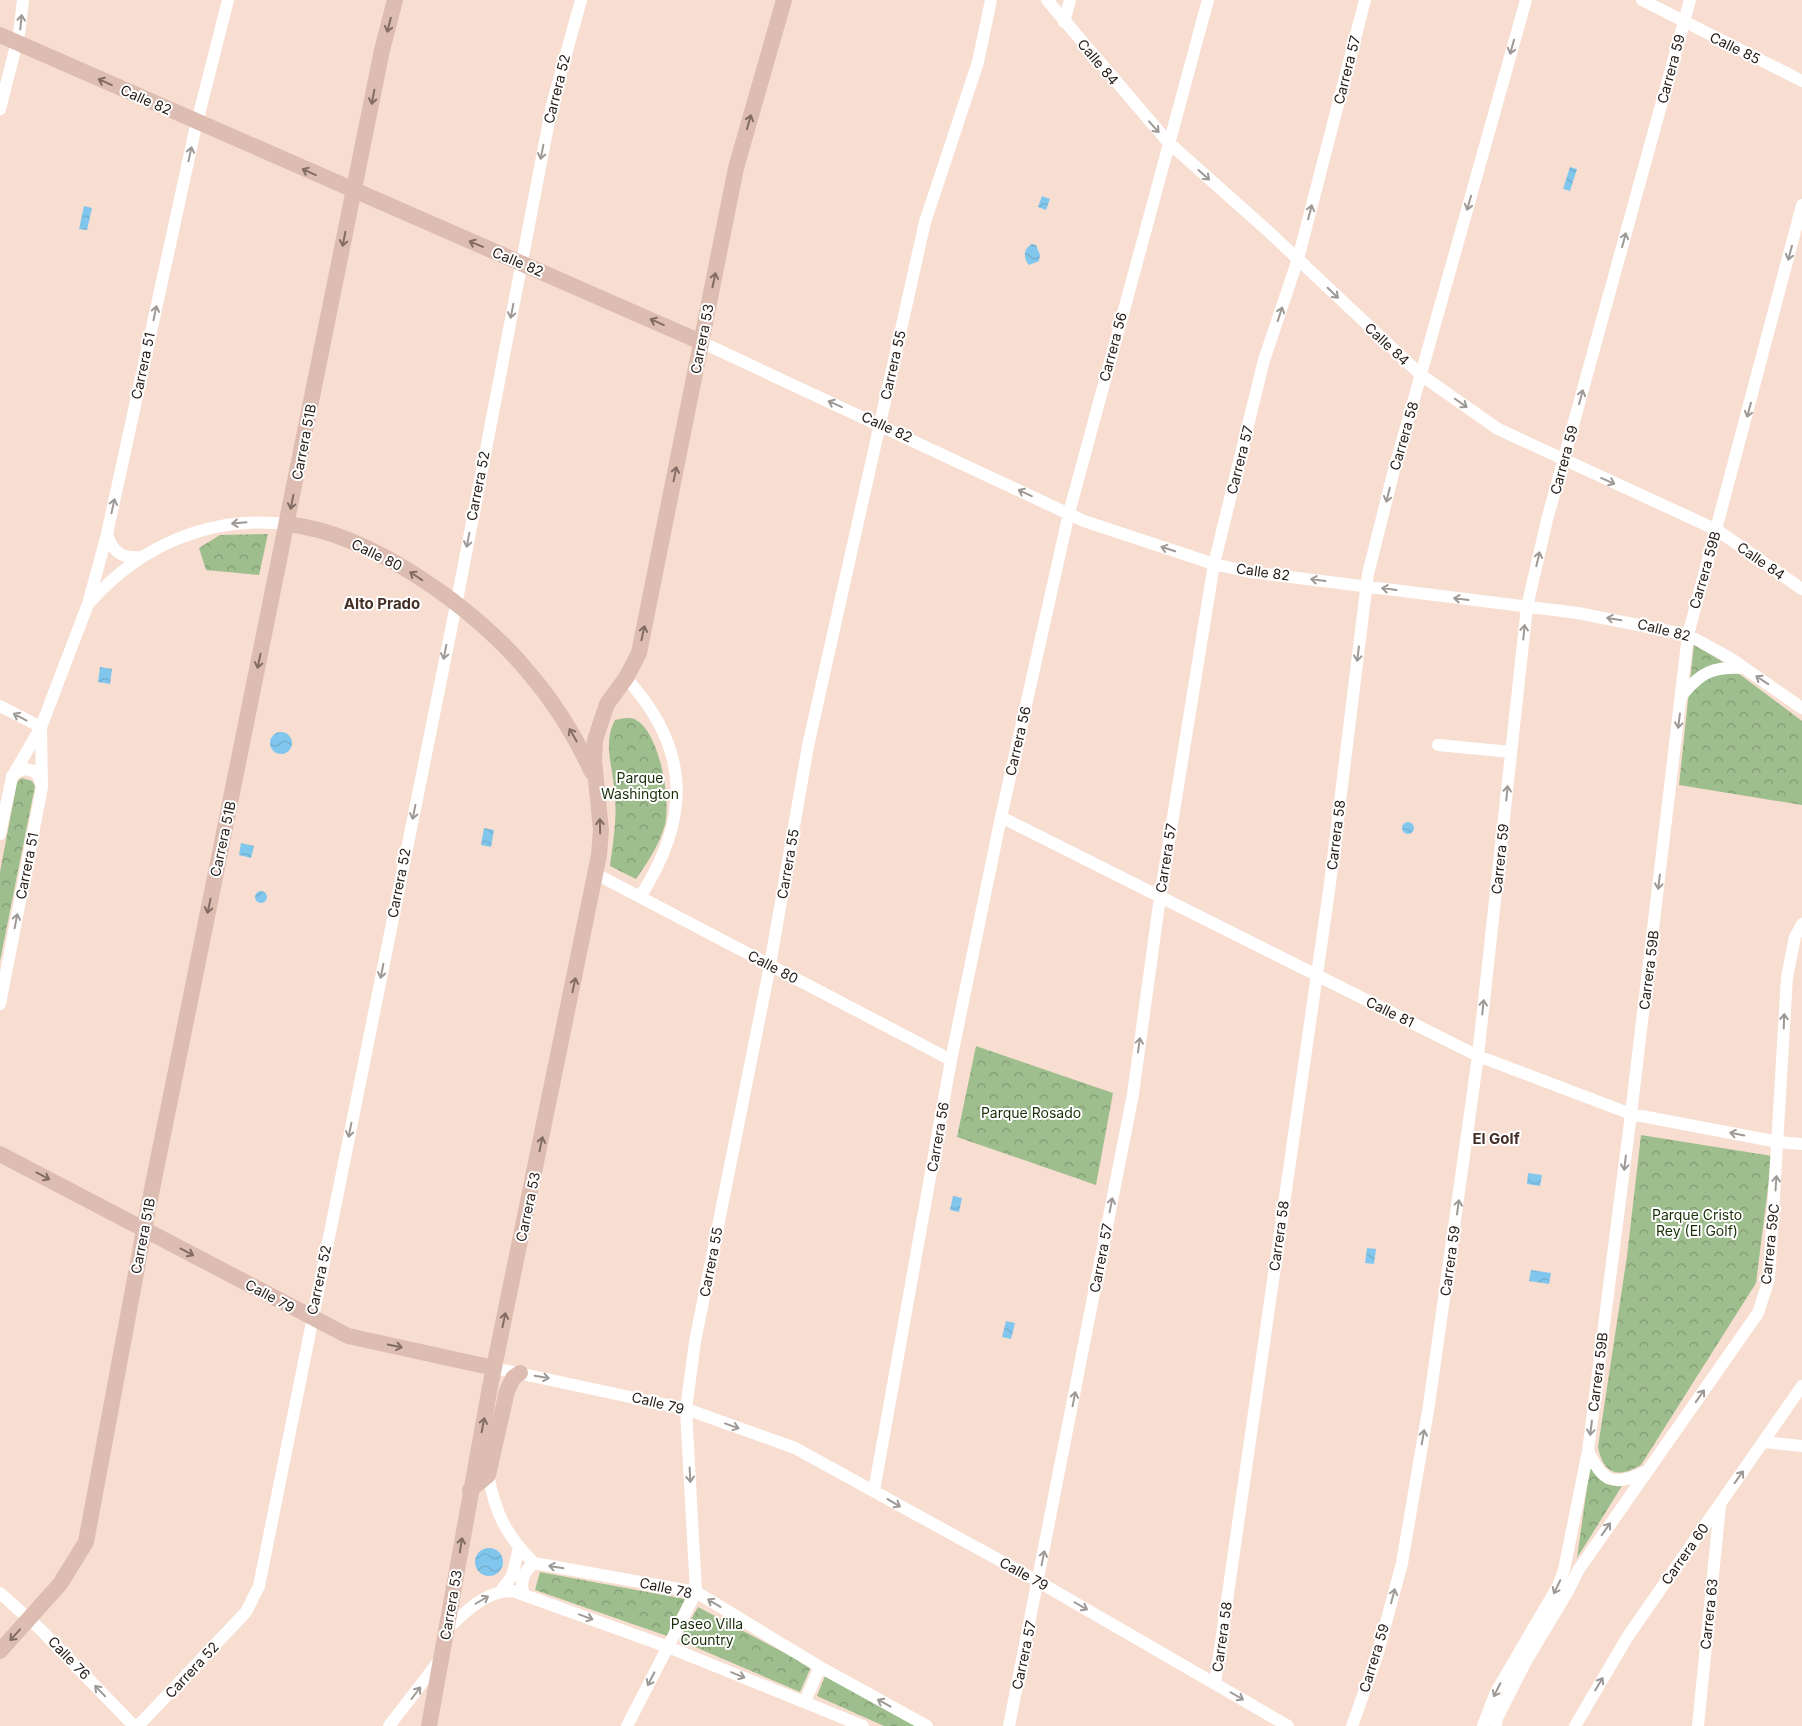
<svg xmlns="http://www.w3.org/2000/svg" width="1802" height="1726" viewBox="0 0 1802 1726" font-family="Inter,sans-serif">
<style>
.park{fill:url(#park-crowns)}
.water{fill:url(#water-waves)}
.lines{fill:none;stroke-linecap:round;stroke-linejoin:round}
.minor{stroke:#fff;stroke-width:12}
.major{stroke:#ddbcb1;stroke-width:16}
.oneway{stroke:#9d9997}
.oneway2{stroke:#826c64}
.labels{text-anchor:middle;stroke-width:4;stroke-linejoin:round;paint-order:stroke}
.street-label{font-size:14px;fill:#261c18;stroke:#fff}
.park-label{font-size:14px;fill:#193007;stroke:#fff}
.neighbourhood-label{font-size:15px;font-weight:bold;fill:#432f25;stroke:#fff}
</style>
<defs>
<pattern id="park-crowns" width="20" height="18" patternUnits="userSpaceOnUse" patternTransform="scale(1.25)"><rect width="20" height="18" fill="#9fbe8e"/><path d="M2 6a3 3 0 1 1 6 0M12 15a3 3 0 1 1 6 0" fill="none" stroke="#819a73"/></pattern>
<pattern id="water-waves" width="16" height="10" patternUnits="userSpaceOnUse" patternTransform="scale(1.25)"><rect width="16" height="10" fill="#81c7ed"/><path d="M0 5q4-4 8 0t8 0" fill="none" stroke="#6faaca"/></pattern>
</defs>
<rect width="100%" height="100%" fill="#f8ded1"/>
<path class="park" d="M268,534l-9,41 -53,-5 -7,-22 21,-13z
M1694,644l32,20 76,57v84l-123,-20z
M625,718c3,0 9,0 11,2 24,13 35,80 29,105 -6,20 -17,37 -29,54l-26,-13c3,-23 7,-46 5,-70 -1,-25 -13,-52 0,-76z
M22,778l10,3 3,5 -35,175v-89l17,-90z
M976,1046l137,47 -17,92 -139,-48z
M1641,1135l131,21 -16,127 -115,182c-23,14 -38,9 -43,-18l29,-191z
M1590,1466l15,17 17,3 -45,72z
M540,1572l145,27 -18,37 -132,-46z
M698,1607l113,60 -11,25 -121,-52z
M825,1676l94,50h-35l-67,-30z"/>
<path class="water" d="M1570,167l7,2 -7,22 -7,-2z
M1042,196l8,3 -4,11 -8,-3z
M84,206l8,2 -5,22 -8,-1z
M1032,244l4,1 4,10 -1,6 -10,4c-6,-7 -6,-16 3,-21z
M100,667l12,2 -2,15 -12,-2z
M270 743a11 11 0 1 1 22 0a11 11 0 1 1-22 0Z
M1402 828a6 6 0 1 1 12 0a6 6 0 1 1-12 0Z
M484,828l10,2 -3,17 -10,-2z
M241,843l13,3 -3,12 -12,-3z
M255 897a6 6 0 1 1 12 0a6 6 0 1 1-12 0Z
M1528,1173l14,2 -2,11 -13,-2z
M953,1196l9,2 -3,14 -9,-2z
M1367,1248l9,1 -2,15 -9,-1z
M1531,1270l20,3 -2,11 -20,-3z
M1006,1321l9,2 -4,16 -9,-2z
M475 1562a14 14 0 1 1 28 0a14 14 0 1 1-28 0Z"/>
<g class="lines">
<path class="minor" d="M1047,0l121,142 100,89 153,144 77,54 219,101 85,59
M1642,0l160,81
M1064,22l6,-22
M0,109l19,-75 4,-34
M701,342l383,179 130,43 36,8 328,41 110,22 42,23 72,50
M107,534c5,18 15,25 33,23
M90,602c51,-57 120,-87 197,-78
M626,678c65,71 65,140 14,219
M1682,695c19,-23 32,-29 62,-27
M0,706l41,21
M1438,745l73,7
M12,776c11,-11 27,-8 29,8
M1001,817l477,239 153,58 147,28 24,2
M0,834l12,-57 29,-50 47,-123 19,-70 88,-404 33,-130
M596,874l355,186
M0,1004l42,-217 -1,-60
M494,1368l192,41 109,39 244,134 249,144
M1764,1442l38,4
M1588,1451c15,31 25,36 57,21
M488,1475c8,39 17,59 46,88l162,29 124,75 107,59
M874,1491l77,-431 50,-243 68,-304 139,-513
M500,1592l12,-16 7,-28
M0,1593l40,36 94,97
M524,1594c-5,-13 0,-23 10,-31
M448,1628c20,-18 37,-37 65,-37l155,56 195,79
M1215,1684l114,-793 39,-317 26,-104 132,-470
M805,1701l15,-34
M138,1726l108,-114 13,-26 200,-996 93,-485 29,-105
M389,1726l50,-65
M627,1726l69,-134 -10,-183 9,-67 75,-377 38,-219 117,-524 53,-160 13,-62
M1009,1726l124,-632 27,-197 54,-333 50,-204 34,-101 67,-259
M1352,1726l25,-70 25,-93 27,-158 49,-349 49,-449 20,-87 143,-520
M1483,1726l13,-34 62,-106 6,-16 24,-119 43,-337 57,-479 114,-430
M1496,1726l1,-8 28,-55 42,-70 12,-24 179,-256 11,-34 18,-302 8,-40 7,-13
M1575,1726l53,-90 174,-250
M1698,1726l22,-221"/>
<path class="major" d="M0,35l701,307
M287,524c84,9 190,85 242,149 26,30 46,63 63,99
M0,1154l348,182 146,32
M470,1490l18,-15 19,-84 6,-13 7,-5
M0,1651l60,-67 26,-42 61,-328 235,-1164 13,-50
M429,1726l61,-339 109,-532 2,-25 -7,-70 1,-20 12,-36 19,-26 13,-25 97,-485 48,-168"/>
</g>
<defs><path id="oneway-shaft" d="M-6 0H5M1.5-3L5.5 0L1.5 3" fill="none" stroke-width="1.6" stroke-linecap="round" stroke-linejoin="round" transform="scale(1.25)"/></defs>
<g class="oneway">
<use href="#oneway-shaft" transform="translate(21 22) rotate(-84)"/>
<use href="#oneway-shaft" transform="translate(1512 47) rotate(106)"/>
<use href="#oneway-shaft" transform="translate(1154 127) rotate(48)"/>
<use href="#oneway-shaft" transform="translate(542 152) rotate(101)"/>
<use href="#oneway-shaft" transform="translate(190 154) rotate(-78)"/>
<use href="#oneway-shaft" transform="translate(1204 175) rotate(42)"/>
<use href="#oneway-shaft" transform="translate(1469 203) rotate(106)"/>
<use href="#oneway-shaft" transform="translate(1310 212) rotate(-75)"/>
<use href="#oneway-shaft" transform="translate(1624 240) rotate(-75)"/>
<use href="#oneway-shaft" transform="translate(1790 253) rotate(105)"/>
<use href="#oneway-shaft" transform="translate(1333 293) rotate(44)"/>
<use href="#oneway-shaft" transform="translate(512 311) rotate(101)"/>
<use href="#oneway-shaft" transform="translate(155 313) rotate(-78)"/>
<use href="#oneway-shaft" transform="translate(1280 314) rotate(-72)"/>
<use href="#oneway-shaft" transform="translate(1581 397) rotate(-75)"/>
<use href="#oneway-shaft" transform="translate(1461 403) rotate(35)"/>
<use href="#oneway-shaft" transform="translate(835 404) rotate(-156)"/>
<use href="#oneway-shaft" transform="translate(1749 410) rotate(105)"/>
<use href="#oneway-shaft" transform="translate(1608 481) rotate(24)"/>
<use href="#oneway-shaft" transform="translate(1025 493) rotate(-155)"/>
<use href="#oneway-shaft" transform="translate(1388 495) rotate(104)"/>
<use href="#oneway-shaft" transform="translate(113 506) rotate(-78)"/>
<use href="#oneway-shaft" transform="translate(239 523) rotate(175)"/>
<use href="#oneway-shaft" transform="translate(468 540) rotate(101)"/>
<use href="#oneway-shaft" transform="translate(1168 549) rotate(-162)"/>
<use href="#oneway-shaft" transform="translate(1538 559) rotate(-77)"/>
<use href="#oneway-shaft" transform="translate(1318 580) rotate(-172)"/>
<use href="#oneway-shaft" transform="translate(1389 589) rotate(-172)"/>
<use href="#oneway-shaft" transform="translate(1461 599) rotate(-173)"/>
<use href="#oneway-shaft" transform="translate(1614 619) rotate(-170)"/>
<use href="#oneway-shaft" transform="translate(1524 632) rotate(-84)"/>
<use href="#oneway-shaft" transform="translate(445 652) rotate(101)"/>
<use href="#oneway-shaft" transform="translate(1358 654) rotate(97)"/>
<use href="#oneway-shaft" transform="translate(1762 680) rotate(-146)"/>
<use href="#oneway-shaft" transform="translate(20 717) rotate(-152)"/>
<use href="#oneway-shaft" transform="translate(1679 721) rotate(97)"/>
<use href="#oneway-shaft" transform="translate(1507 793) rotate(-84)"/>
<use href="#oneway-shaft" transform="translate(414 812) rotate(101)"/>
<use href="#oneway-shaft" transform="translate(1659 882) rotate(97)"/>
<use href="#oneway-shaft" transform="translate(16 921) rotate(-79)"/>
<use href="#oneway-shaft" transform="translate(382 971) rotate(101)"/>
<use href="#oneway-shaft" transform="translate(1483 1007) rotate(-84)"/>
<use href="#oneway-shaft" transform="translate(1784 1021) rotate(-88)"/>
<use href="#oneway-shaft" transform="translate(1139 1045) rotate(-82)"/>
<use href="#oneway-shaft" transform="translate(350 1130) rotate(101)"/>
<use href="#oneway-shaft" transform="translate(1737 1134) rotate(-169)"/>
<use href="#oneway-shaft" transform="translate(1625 1163) rotate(97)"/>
<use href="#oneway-shaft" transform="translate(1776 1183) rotate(-86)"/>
<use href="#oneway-shaft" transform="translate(1111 1205) rotate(-79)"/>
<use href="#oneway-shaft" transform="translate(1458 1207) rotate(-82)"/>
<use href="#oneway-shaft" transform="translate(542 1377) rotate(10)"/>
<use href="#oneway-shaft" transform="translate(1700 1396) rotate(-55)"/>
<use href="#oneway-shaft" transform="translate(1074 1399) rotate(-79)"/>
<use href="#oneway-shaft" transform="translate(732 1426) rotate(20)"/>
<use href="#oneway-shaft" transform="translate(1591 1428) rotate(97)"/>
<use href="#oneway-shaft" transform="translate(1423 1437) rotate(-80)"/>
<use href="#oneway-shaft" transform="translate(690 1475) rotate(87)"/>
<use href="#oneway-shaft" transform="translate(1739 1477) rotate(-54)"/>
<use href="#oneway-shaft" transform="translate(894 1503) rotate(31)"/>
<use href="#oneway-shaft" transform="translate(1606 1529) rotate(-55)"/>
<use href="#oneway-shaft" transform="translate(1043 1558) rotate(-79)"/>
<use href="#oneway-shaft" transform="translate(556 1567) rotate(-170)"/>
<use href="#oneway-shaft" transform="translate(1557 1587) rotate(116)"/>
<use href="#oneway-shaft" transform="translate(1393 1596) rotate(-75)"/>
<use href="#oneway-shaft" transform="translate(482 1600) rotate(-30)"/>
<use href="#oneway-shaft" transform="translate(714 1603) rotate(-149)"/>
<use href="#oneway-shaft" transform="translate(1081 1606) rotate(30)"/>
<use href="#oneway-shaft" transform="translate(586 1617) rotate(20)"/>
<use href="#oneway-shaft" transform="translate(738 1675) rotate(22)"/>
<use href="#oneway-shaft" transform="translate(651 1679) rotate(117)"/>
<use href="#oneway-shaft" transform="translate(1599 1684) rotate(-59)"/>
<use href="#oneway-shaft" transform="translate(1497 1690) rotate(117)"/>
<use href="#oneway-shaft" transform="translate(100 1691) rotate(-134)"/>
<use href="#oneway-shaft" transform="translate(416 1693) rotate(-53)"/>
<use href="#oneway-shaft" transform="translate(1237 1696) rotate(30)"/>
<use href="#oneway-shaft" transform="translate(884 1703) rotate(-151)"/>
</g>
<g class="oneway2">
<use href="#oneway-shaft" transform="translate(389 25) rotate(104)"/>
<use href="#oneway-shaft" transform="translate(105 82) rotate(-156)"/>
<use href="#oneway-shaft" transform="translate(373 97) rotate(101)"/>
<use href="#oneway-shaft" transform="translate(749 122) rotate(-74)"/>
<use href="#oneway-shaft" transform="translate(309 172) rotate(-156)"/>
<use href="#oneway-shaft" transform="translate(344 239) rotate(101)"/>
<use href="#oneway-shaft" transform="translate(476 244) rotate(-157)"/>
<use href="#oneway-shaft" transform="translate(714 280) rotate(-78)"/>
<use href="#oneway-shaft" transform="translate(657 322) rotate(-156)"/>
<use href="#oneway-shaft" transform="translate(675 474) rotate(-79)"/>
<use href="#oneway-shaft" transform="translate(292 502) rotate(101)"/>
<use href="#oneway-shaft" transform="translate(416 576) rotate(-146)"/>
<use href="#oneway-shaft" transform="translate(643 633) rotate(-78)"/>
<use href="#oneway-shaft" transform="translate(259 661) rotate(102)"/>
<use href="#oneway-shaft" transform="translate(573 735) rotate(-120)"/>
<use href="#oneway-shaft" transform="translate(600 826) rotate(-91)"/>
<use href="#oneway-shaft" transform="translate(209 906) rotate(102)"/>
<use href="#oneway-shaft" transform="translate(574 985) rotate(-78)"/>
<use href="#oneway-shaft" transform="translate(541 1144) rotate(-78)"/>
<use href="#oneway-shaft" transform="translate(43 1176) rotate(28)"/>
<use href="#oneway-shaft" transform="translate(187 1252) rotate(28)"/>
<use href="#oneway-shaft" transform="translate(504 1320) rotate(-78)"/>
<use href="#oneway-shaft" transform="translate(395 1346) rotate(12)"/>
<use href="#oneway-shaft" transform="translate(483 1425) rotate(-79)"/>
<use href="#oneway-shaft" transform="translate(461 1545) rotate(-81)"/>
<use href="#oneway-shaft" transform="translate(15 1635) rotate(132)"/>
</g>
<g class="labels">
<g class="street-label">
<text transform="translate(1735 48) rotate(26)" y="5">Calle 85</text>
<text transform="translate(1098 62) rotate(50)" y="5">Calle 84</text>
<text transform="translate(1671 69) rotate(-75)" y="5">Carrera 59</text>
<text transform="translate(1347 70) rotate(-76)" y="5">Carrera 57</text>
<text transform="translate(557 89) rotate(-76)" y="5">Carrera 52</text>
<text transform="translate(146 100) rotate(24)" y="5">Calle 82</text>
<text transform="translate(518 262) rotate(23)" y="5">Calle 82</text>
<text transform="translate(702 339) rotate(-79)" y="5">Carrera 53</text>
<text transform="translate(1387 344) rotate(43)" y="5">Calle 84</text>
<text transform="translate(1113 347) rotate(-75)" y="5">Carrera 56</text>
<text transform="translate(893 365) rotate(-77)" y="5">Carrera 55</text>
<text transform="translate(143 366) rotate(-78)" y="5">Carrera 51</text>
<text transform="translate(887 427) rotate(25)" y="5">Calle 82</text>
<text transform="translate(1404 436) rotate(-74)" y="5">Carrera 58</text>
<text transform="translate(304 442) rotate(-79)" y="5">Carrera 51B</text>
<text transform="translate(1240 460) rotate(-76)" y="5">Carrera 57</text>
<text transform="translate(1564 460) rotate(-75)" y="5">Carrera 59</text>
<text transform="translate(478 486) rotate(-79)" y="5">Carrera 52</text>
<text transform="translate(377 555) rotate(26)" y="5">Calle 80</text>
<text transform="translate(1761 561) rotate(35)" y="5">Calle 84</text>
<text transform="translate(1705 570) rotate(-74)" y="5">Carrera 59B</text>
<text transform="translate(1263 572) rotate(8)" y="5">Calle 82</text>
<text transform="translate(1664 630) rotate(14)" y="5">Calle 82</text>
<text transform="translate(1018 741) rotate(-77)" y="5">Carrera 56</text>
<text transform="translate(1336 835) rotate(-83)" y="5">Carrera 58</text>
<text transform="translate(223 839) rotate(-78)" y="5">Carrera 51B</text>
<text transform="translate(1166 858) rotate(-81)" y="5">Carrera 57</text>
<text transform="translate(1500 859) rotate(-84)" y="5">Carrera 59</text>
<text transform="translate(788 864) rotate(-80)" y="5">Carrera 55</text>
<text transform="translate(27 866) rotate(-79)" y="5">Carrera 51</text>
<text transform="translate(399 883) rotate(-79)" y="5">Carrera 52</text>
<text transform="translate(773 967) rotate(28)" y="5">Calle 80</text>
<text transform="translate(1649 970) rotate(-83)" y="5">Carrera 59B</text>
<text transform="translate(1390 1012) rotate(26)" y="5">Calle 81</text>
<text transform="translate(938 1137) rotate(-80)" y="5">Carrera 56</text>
<text transform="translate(528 1207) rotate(-78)" y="5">Carrera 53</text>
<text transform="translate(143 1236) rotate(-79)" y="5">Carrera 51B</text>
<text transform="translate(1279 1236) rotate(-82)" y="5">Carrera 58</text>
<text transform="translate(1770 1244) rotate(-84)" y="5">Carrera 59C</text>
<text transform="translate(1101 1258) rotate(-79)" y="5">Carrera 57</text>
<text transform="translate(1450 1261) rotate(-82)" y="5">Carrera 59</text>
<text transform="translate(711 1262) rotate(-79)" y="5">Carrera 55</text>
<text transform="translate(319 1280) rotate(-78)" y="5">Carrera 52</text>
<text transform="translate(270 1296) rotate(28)" y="5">Calle 79</text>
<text transform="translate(1598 1372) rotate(-83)" y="5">Carrera 59B</text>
<text transform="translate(658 1403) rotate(14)" y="5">Calle 79</text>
<text transform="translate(1685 1554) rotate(-55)" y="5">Carrera 60</text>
<text transform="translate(1024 1574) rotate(29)" y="5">Calle 79</text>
<text transform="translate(666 1588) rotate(12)" y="5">Calle 78</text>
<text transform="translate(451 1605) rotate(-80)" y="5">Carrera 53</text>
<text transform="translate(1709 1614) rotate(-84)" y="5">Carrera 63</text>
<text transform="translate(1222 1637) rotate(-82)" y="5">Carrera 58</text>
<text transform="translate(1024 1655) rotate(-78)" y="5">Carrera 57</text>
<text transform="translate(69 1658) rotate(46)" y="5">Calle 76</text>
<text transform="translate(1374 1658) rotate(-73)" y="5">Carrera 59</text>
<text transform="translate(192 1670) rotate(-47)" y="5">Carrera 52</text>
</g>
<g class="park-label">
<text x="640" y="783">Parque<tspan x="640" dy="16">Washington</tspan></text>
<text x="1031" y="1118">Parque Rosado</text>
<text x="1697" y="1220">Parque Cristo<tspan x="1697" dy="16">Rey (El Golf)</tspan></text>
<text x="707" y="1629">Paseo Villa<tspan x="707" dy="16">Country</tspan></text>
</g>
<g class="neighbourhood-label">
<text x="382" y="609">Alto Prado</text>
<text x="1496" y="1144">El Golf</text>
</g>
</g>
</svg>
